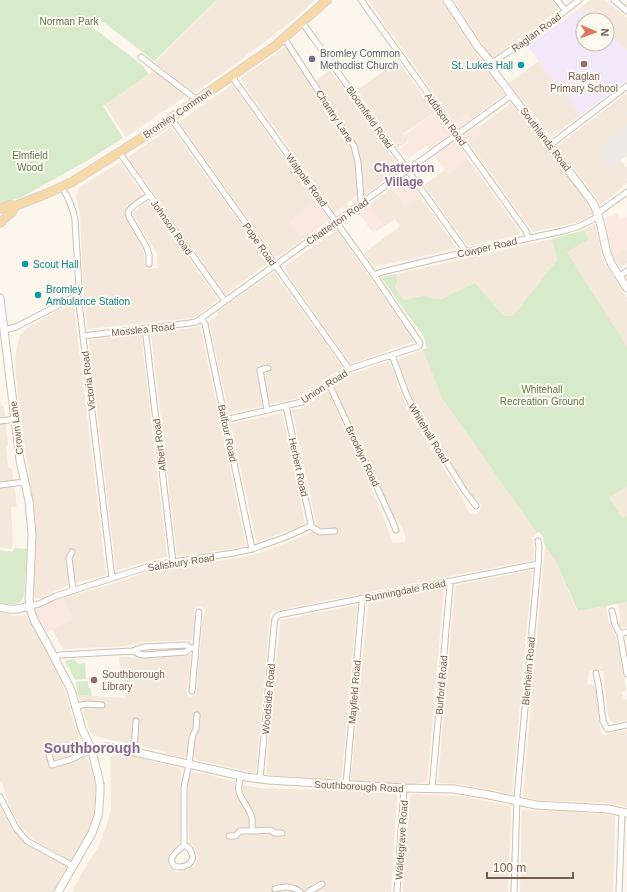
<svg xmlns="http://www.w3.org/2000/svg" width="627" height="892" viewBox="0 0 627 892" font-family="Arial,sans-serif">
<style>
.residential{fill:#f3e8da}
.commercial{fill:#fbe8e0}
.industrial{fill:#eee9e4}
.education{fill:#f3e8f9}
.green{fill:#d7eaca}
.lines{fill:none;stroke-linecap:round;stroke-linejoin:round}
.street-casing{stroke:#cebeb1;stroke-width:7}
.secondary-casing{stroke:#d4c0b1;stroke-width:9}
.primary-casing{stroke:#d9d2ce;stroke-width:10}
.street{stroke:#fff;stroke-width:5}
.secondary{stroke:#fff;stroke-width:7}
.primary{stroke:#f7d9a8;stroke-width:8}
.worship-dot{fill:#6b7280;stroke:#fefaf2;stroke-width:1.5}
.education-dot{fill:#8d6e63;stroke:#fefaf2;stroke-width:1.5}
.culture-dot{fill:#0f9aa8;stroke:#fefaf2;stroke-width:1.5}
.labels{text-anchor:middle;stroke-width:4;stroke-linejoin:round;paint-order:stroke}
.park-label{font-size:10px;fill:#577c47;stroke:#fefaf2}
.street-label{font-size:10px;fill:#775d4f;stroke:#fefaf2}
.worship-label{font-size:10px;fill:#5b616d;stroke:#fefaf2;text-anchor:start}
.culture-label{font-size:10px;fill:#0d838f;stroke:#fefaf2;text-anchor:start}
.education-label{font-size:10px;fill:#785e54;stroke:#fefaf2}
.quarter-label{font-size:12px;font-weight:bold;fill:#836792;stroke:#fefaf2}
.district-label{font-size:14px;font-weight:bold;fill:#836792;stroke:#fefaf2}
</style>
<rect width="100%" height="100%" fill="#fcf6ec"/>
<path class="residential" d="M218,0h96l-12,12 -27,22 -48,36 -33,23 -39,-31z
M368,0h74l40,62 23,33 -34,24 -4,-6 -13,9z
M454,0h98l6,8v2l-22,17 -45,31z
M590,0h14l23,18v32l-20,-16v-14h-20l-8,-11z
M285,47l2,1 19,30 14,24 2,2h3l27,44 4,12 2,34 -11,9 1,3 -3,3 -2,-2 -8,5 -94,-132v-2z
M398,61l37,51 -32,22 4,5v3l-9,6 -41,-58z
M539,61l42,54 -30,22 -42,-54z
M330,70l70,98 -1,2 -37,27 -4,-43 -42,-74z
M154,71l32,25 -60,41 -22,-33z
M232,85l1,1 96,134 -1,1 -49,35h-5l-95,-134z
M627,93v32l-24,19 2,3 4,21 11,-7 2,1 5,6v15l-26,22 -11,-16 -33,-43z
M511,103l73,95 9,15 -14,9 -46,10 -64,-89 12,-9 -3,-6z
M171,127l97,136 -43,31 -97,-137z
M468,159l52,73v2l-1,1 -50,11 -2,-1 -43,-60 21,-15 3,4z
M120,162l23,33 -16,11 -3,7 1,4 17,30 2,8 1,14 13,-1 -1,-15 -23,-36 -1,-3 1,-3 14,-10 70,99 -25,18 -105,11 -4,-27 -4,-88 -4,-17 1,-4 3,-6z
M392,188l13,17 14,-10 37,52v1l-1,1 -81,18 -10,-14 36,-27 -5,-7 -11,7 -15,-22z
M593,224l3,1 3,17 3,16 25,40v50l-60,-96 21,-13 -4,-9z
M337,230l34,49 44,62 -64,23 -63,-89 1,-1 -3,-5v-4z
M552,239l5,21 -44,56h-9l-29,-33 -26,13 -12,4 -7,-1 -5,-4 -21,5 -9,-13 2,-6 -1,-7z
M625,249l1,1 1,-1v14l-6,5 -8,-12 9,-6z
M274,272l69,96 -13,8 -30,22 -31,6 -5,-24 -5,1 5,25 -35,7 -20,-92 9,-6 -2,-2z
M68,305h2l4,1 32,269 -38,10 -30,14 -4,-2 2,-77 -9,-59 -11,-84 -1,-20 4,-18 1,-4 7,-7z
M200,326l46,219 -21,5 -48,6 -26,-223 42,-5z
M141,334l26,223 -15,3 -36,11 -27,-231z
M423,350l19,48 95,135 -6,5 2,4 1,7 -1,11 -260,51 -3,3 -14,158 -1,1 -58,-13 -3,-4v-7h-5l-1,5 -3,3 -16,-2 -6,-4 -64,-14 -7,-2 -2,-2 -12,-38 47,3 -6,-41h10l10,1h13l39,-3 -3,31 -2,5 2,5 2,1 3,-1 3,-2 7,-77 2,-4v-4l-3,-2 -4,-1 -4,3v2l2,6 -4,23 -48,2 -18,4 -63,3 -4,-6 -7,-14 21,-10 -10,-22 33,-8 54,-18 88,-13 15,-3 25,-8 35,-16 3,-5v-4l-24,-112 12,-2 3,-2 19,-15h2l50,112 15,40 13,-1 -3,-14 -10,-13 -6,-12 -52,-115v-3l18,-11 36,-13 1,1 9,26 12,29 51,80 6,14 3,3h4l3,-1 2,-3 1,-4 -1,-3 -10,-9 -55,-88 -17,-47z
M0,400l1,5 3,2 4,38 -2,1 2,21 4,2 5,37 -6,1 2,35 -1,7 -12,-2z
M282,413l23,110 -9,5 -39,14 -1,-1 -25,-117z
M627,486v30l-5,1 -13,-19z
M545,547h2l8,13 22,51 29,-5 2,13 11,25 2,18 5,26v2l-4,2 2,8 3,-1v21l-13,3 -5,-4 -1,-4 -5,-44 -14,-1 -2,14 8,1 6,50 26,-5v77l-19,-4 -69,-3 -16,-3z
M532,570l-20,222 -2,2 -31,-7 -18,-3 -22,-1 -1,-2 17,-194 2,-2z
M443,588l1,1 -17,192 -3,2h-9v1l-62,-3 -2,-3 17,-174 1,-1z
M627,602v25l-3,1 -6,-2 -1,-4 4,-1 -3,-18z
M356,605l1,1 -15,170 -2,3 -61,-3 -12,-2 -1,-2 14,-152z
M0,612l13,4 12,-1 2,1 22,40 11,23 7,19 14,49v4l-9,6 1,5 7,-1 4,-3h3l4,9 5,22 -2,25 -5,17 -17,29h-3l-35,-20 -5,-4 -10,-12 -11,-21 -5,-18 -3,-3z
M129,754l14,4 7,3 29,7 2,3 -1,16v54l-2,4 -7,6 -3,4v9l1,3 6,4 3,1 6,-1 9,-4 3,-2 2,-8 -2,-7 -7,-9 -1,-47v-14l1,-5 3,-3 13,2 32,8 -1,6 4,12 6,-2 -3,-7 -1,-6h1l18,3 76,3 2,-2 34,2 -1,2h24l1,4 -6,95h-319l12,-23 13,-20 5,-11 5,-14 4,-15v-15l-1,-33 1,-4 1,-1 5,-1 12,1z
M412,794l48,2 50,10 1,1 -3,85h-105l7,-95z
M0,806l14,25 11,12 42,24 -14,25h-53z
M522,810l26,1 9,-1h16l4,2 38,4v2l-2,74h-93z"/>
<path class="commercial" d="M435,112l11,16 21,-15 14,21 -20,15 7,10 -20,15 -21,-29 -18,13 -3,-3 -2,1 -5,-7 10,-7 -5,-7z
M404,180l4,1 3,5 1,-1 7,10 -14,10 -12,-16z
M316,201l13,18 -28,19 -12,-17z
M369,204l15,22 -11,7 -15,-21z
M618,213l2,8 7,-5v33l-1,1 -1,-1 -2,2 -1,-1 -9,6 -2,-7 -6,-31z
M63,597l10,22 -28,14 -11,-23z"/>
<path class="industrial" d="M627,125v31l-18,13 -11,-17 6,-5 -2,-3z"/>
<path class="education" d="M579,9l8,11h-4v24h24v-10l20,16v30l-46,35 -39,-49 -14,-20z"/>
<path class="green" d="M0,0h217l-63,61 -56,-43 -7,8 51,39 7,9 -46,32 20,32 -33,21 -70,39 -20,5z
M584,230l5,9 -22,13 60,95v139l-18,12 13,19 5,-1v86l-49,9 -23,-51 -11,-16 -1,-7 -4,-5 -2,1 -95,-135 -19,-48 4,-2 -4,-13 -13,-17 -29,-41 15,-3 1,7 -2,6 9,13 21,-5c5,4 9,5 16,4l34,-16 29,33h9l44,-56 -5,-21z
M14,548l13,1 -3,46c-4,13 -13,10 -24,7v-52l13,2z
M74,659l4,5 7,-1 1,16 -11,1 -6,-12 -4,-5 2,-3z
M88,681v7h3l1,8 -14,-1 -2,-13z"/>
<g class="lines">
<defs>
<path id="street" d="M361,0l165,231 2,7
M557,0l8,10
M614,0l13,11
M302,22l162,227 1,3
M284,38l70,108 4,16 3,38 1,3
M141,57l56,43
M492,63l50,-34 37,-29
M171,118l178,251
M550,145l77,-59
M119,152l106,149
M62,187c6,10 11,21 13,33l4,67 -1,7 -1,4 2,5 33,275
M598,213l29,-21
M149,264v-9l-2,-7 -18,-31c0,-1 -1,-2 -1,-4 1,-6 17,-15 22,-18
M374,275l8,-3 83,-20 98,-21 17,-5 19,-10
M620,276l7,-5
M201,318l4,6 47,225
M145,328l28,234
M4,330l12,-3 56,-29h5
M83,336l107,-13 6,-1 316,-227
M392,355l14,38 9,19 49,78 12,16
M329,384l63,136 4,10
M286,406l24,114 1,4 -1,2
M267,410l-7,-40 8,-2
M225,420l77,-18 6,-3 41,-30 70,-23 1,-3 -46,-68 -139,-194 -2,-6
M0,421l15,-2
M0,485l25,-3
M310,526l10,6 15,-1
M72,552l-3,6 4,32
M30,606l9,-2 17,-8 97,-31 81,-12 18,-4 34,-12 24,-11
M612,611l3,14 5,9
M627,632l-7,2 7,40
M133,651l6,3 5,1 42,-3 4,-4
M55,657l5,-2 73,-4 7,-3 5,-1 42,-2 3,3h5
M596,673l3,15 4,33 3,6 2,2 19,-4
M192,691l7,-79
M76,706l11,-2 15,1
M48,751l4,14 20,-6 10,-5 10,-3
M134,751l2,-30
M241,775c-7,22 3,22 10,40 2,4 1,11 1,16l18,-1 5,3h7
M260,779l14,-153 1,-7 3,-4 260,-51
M346,785l16,-183 -1,-4
M432,789l18,-204 -1,-4
M0,797l16,31 11,13 46,25
M229,836h6l5,-5h12
M184,845v-58l5,-23 3,-25 1,-4 3,-6 1,-14
M184,845c4,2 6,3 7,7 6,11 -7,17 -17,14 -7,-9 3,-14 9,-20z
M275,889c9,-3 18,-3 25,3
M308,892l14,-8
M397,892l7,-104
M514,892l3,-95 21,-233 1,-17 -1,-6
M619,892l3,-80"/>
<path id="secondary" d="M447,0l31,47 12,14 2,2v6l101,134c8,15 9,30 13,46 3,14 13,27 21,39
M0,298l20,162 9,41 3,33 -2,48 -1,17 2,13 4,10 15,27 21,41 11,39 10,22 8,33v8l-1,16 -1,8 -6,17 -34,59
M0,607c12,4 18,2 30,-1
M92,751l13,-4 12,1 129,29 22,3 136,8 50,1 35,6 47,10 72,4 19,4"/>
<path id="primary" d="M0,209l9,-4 6,1 31,-12 26,-12 89,-56 10,-8 104,-72 52,-46
M0,223l7,-7 5,-4 3,-6"/>
</defs>
<use href="#street" class="street-casing"/>
<use href="#secondary" class="secondary-casing"/>
<use href="#primary" class="primary-casing"/>
<use href="#street" class="street"/>
<use href="#secondary" class="secondary"/>
<use href="#primary" class="primary"/>
</g>
<circle class="worship-dot" cx="312" cy="59" r="4"/>
<g class="education-dot">
<circle cx="584" cy="64" r="4"/>
<circle cx="94" cy="680" r="4"/>
</g>
<g class="culture-dot">
<circle cx="521" cy="65" r="4"/>
<circle cx="25" cy="264" r="4"/>
<circle cx="38" cy="295" r="4"/>
</g>
<g class="labels">
<g class="park-label">
<text x="69" y="25">Norman Park</text>
<text x="30" y="159">Elmfield<tspan x="30" dy="12">Wood</tspan></text>
<text x="542" y="393">Whitehall<tspan x="542" dy="12">Recreation Ground</tspan></text>
</g>
<g class="street-label">
<text transform="translate(536 32) rotate(-36)" y="4">Raglan Road</text>
<text transform="translate(177 113) rotate(-34)" y="4">Bromley Common</text>
<text transform="translate(335 116) rotate(57)" y="4">Chantry Lane</text>
<text transform="translate(370 117) rotate(55)" y="4">Bloomfield Road</text>
<text transform="translate(446 119) rotate(54)" y="4">Addison Road</text>
<text transform="translate(546 139) rotate(53)" y="4">Southlands Road</text>
<text transform="translate(307 180) rotate(54)" y="4">Walpole Road</text>
<text transform="translate(337 221) rotate(-35)" y="4">Chatterton Road</text>
<text transform="translate(172 227) rotate(55)" y="4">Johnson Road</text>
<text transform="translate(260 244) rotate(55)" y="4">Pope Road</text>
<text transform="translate(487 247) rotate(-13)" y="4">Cowper Road</text>
<text transform="translate(143 329) rotate(-6)" y="4">Mosslea Road</text>
<text transform="translate(88 381) rotate(-97)" y="4">Victoria Road</text>
<text transform="translate(324 386) rotate(-33)" y="4">Union Road</text>
<text transform="translate(16 428) rotate(-97)" y="4">Crown Lane</text>
<text transform="translate(228 433) rotate(78)" y="4">Balfour Road</text>
<text transform="translate(429 433) rotate(59)" y="4">Whitehall Road</text>
<text transform="translate(159 445) rotate(-97)" y="4">Albert Road</text>
<text transform="translate(363 456) rotate(65)" y="4">Brooklyn Road</text>
<text transform="translate(299 467) rotate(78)" y="4">Herbert Road</text>
<text transform="translate(181 562) rotate(-9)" y="4">Salisbury Road</text>
<text transform="translate(405 590) rotate(-11)" y="4">Sunningdale Road</text>
<text transform="translate(528 671) rotate(-85)" y="4">Blenheim Road</text>
<text transform="translate(441 685) rotate(-85)" y="4">Burford Road</text>
<text transform="translate(354 692) rotate(-85)" y="4">Mayfield Road</text>
<text transform="translate(268 699) rotate(-85)" y="4">Woodside Road</text>
<text transform="translate(359 786) rotate(3)" y="4">Southborough Road</text>
<text transform="translate(401 840) rotate(-86)" y="4">Waldegrave Road</text>
</g>
<g class="worship-label">
<text x="320" y="57">Bromley Common<tspan x="320" dy="12">Methodist Church</tspan></text>
</g>
<g class="culture-label">
<text x="513" y="69" text-anchor="end">St. Lukes Hall</text>
<text x="33" y="268">Scout Hall</text>
<text x="46" y="293">Bromley<tspan x="46" dy="12">Ambulance Station</tspan></text>
</g>
<g class="education-label">
<text x="584" y="80">Raglan<tspan x="584" dy="12">Primary School</tspan></text>
<text x="102" y="678" text-anchor="start">Southborough<tspan x="102" dy="12">Library</tspan></text>
</g>
<g class="quarter-label">
<text x="404" y="172">Chatterton<tspan x="404" dy="14">Village</tspan></text>
</g>
<g class="district-label">
<text x="92" y="753">Southborough</text>
</g>
</g>
<g transform="translate(595 32) rotate(92)"><circle r="19" fill="#fefaf2" stroke="#c8bbb1"/>
<path d="M0-3L7 15L0 10L-7 15Z" fill="#df7558"/>
<text y="-6" font-size="11" font-weight="bold" text-anchor="middle" fill="#775d4f">N</text>
</g>
<path d="M487 872v6h86v-6" fill="none" stroke="#775d4f" stroke-width="2"/>
<text x="493" y="872" font-size="12" fill="#775d4f" stroke="#fefaf2" stroke-width="3" paint-order="stroke">100 m</text>
</svg>
